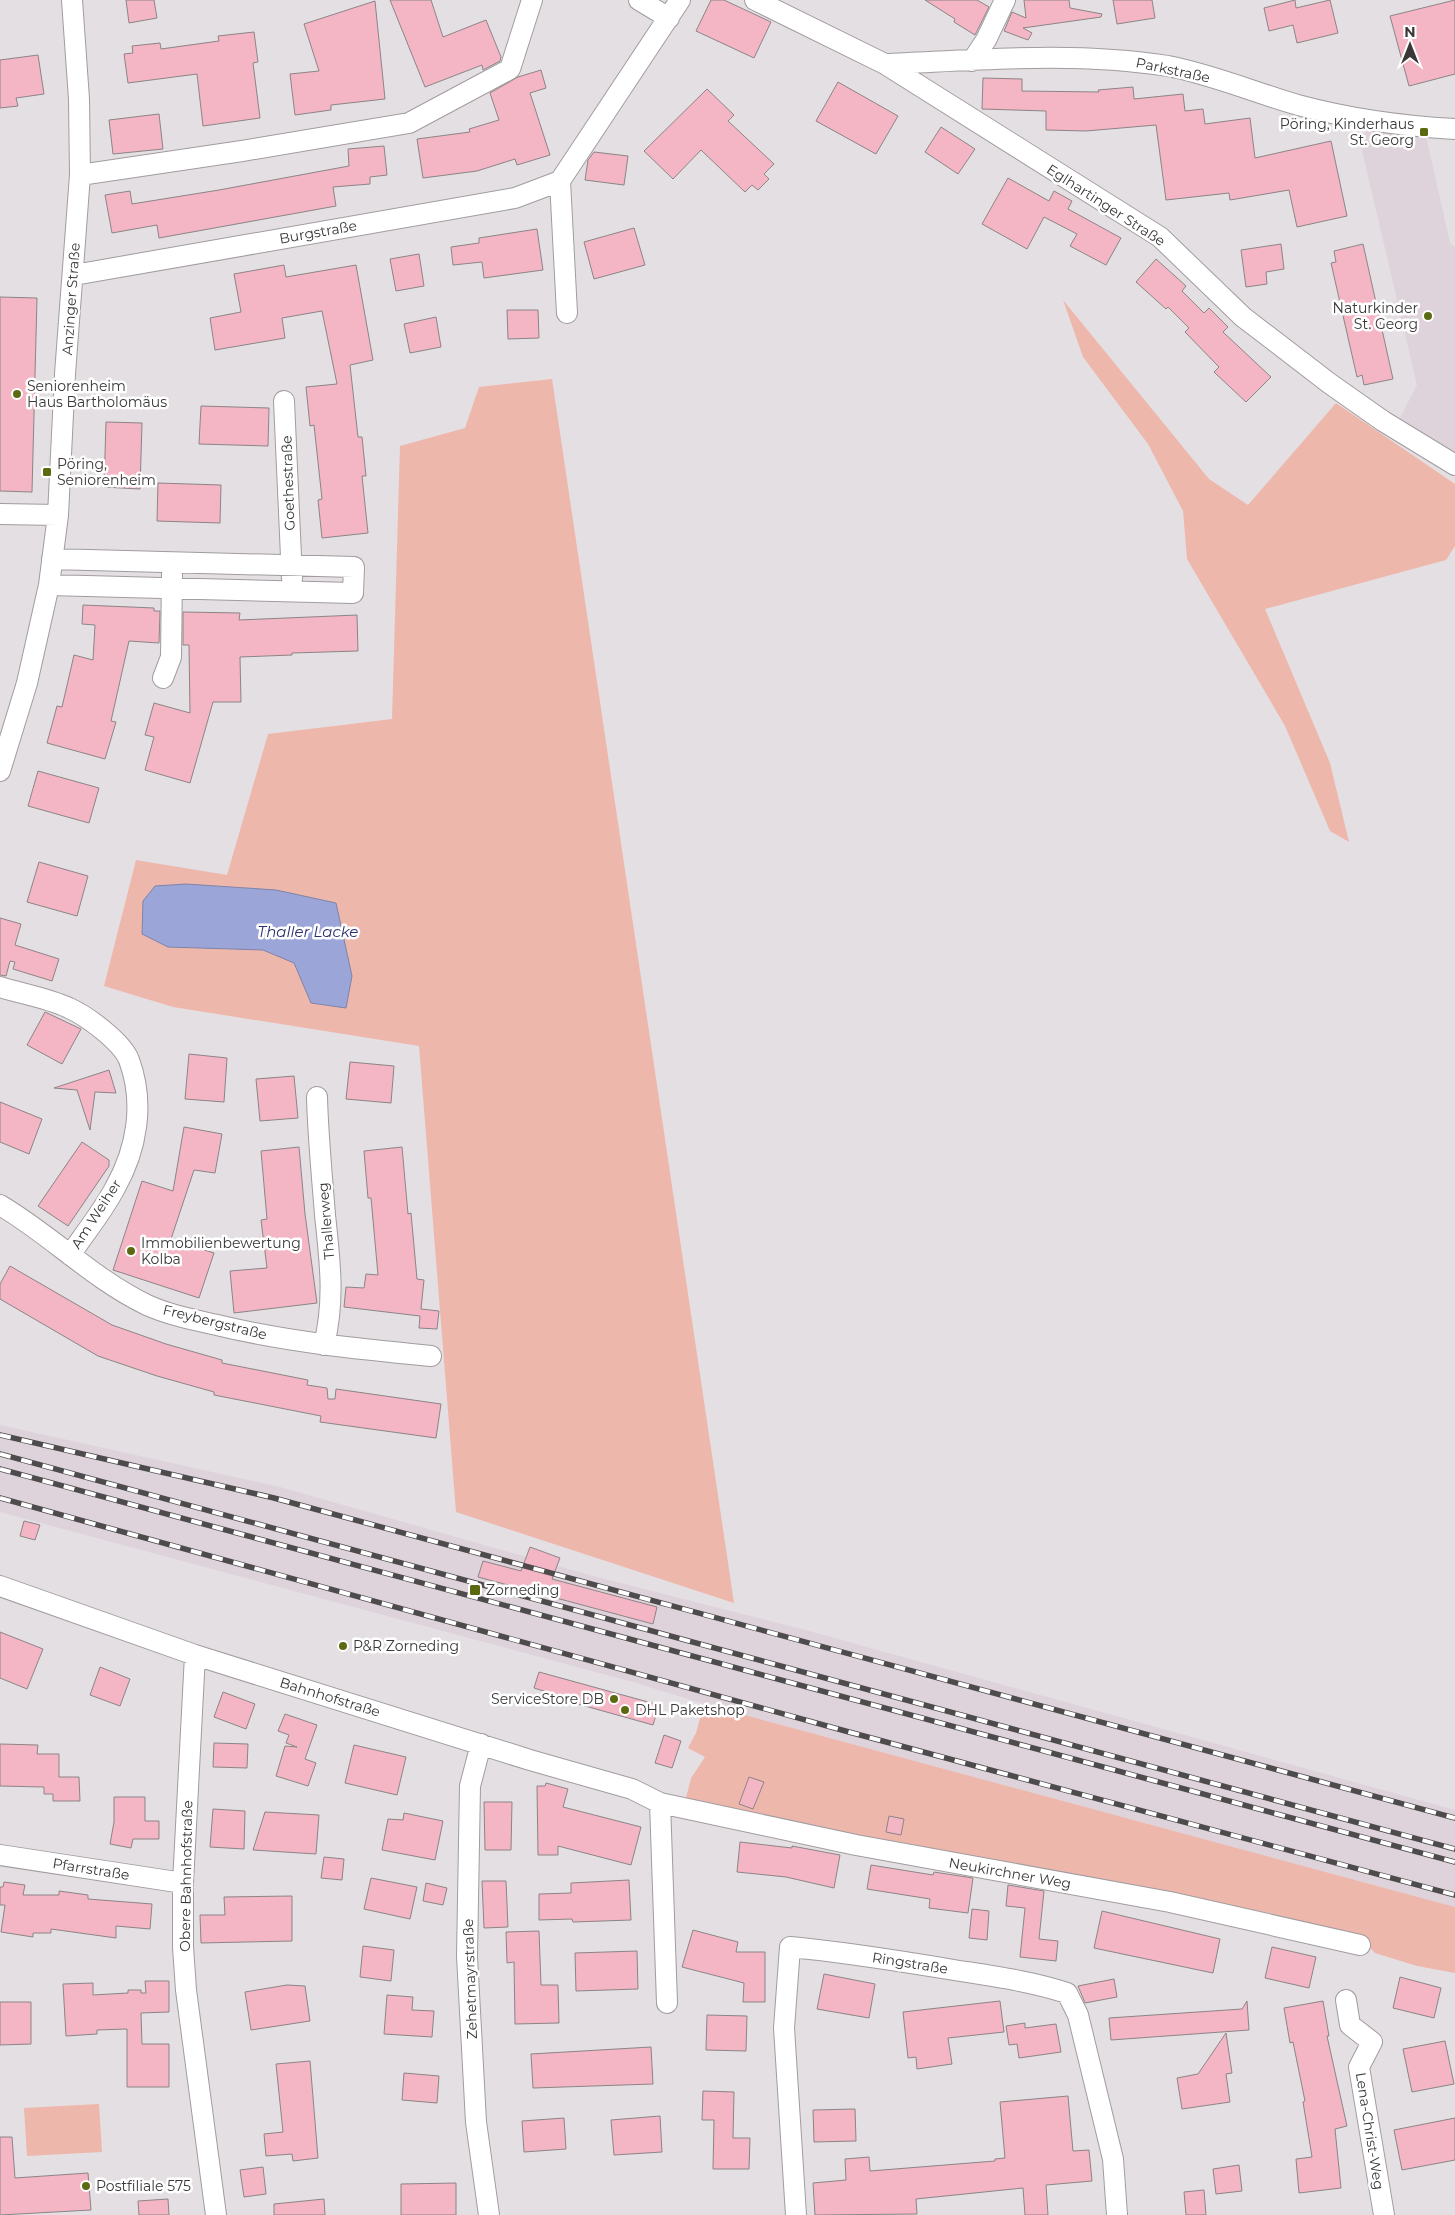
<svg xmlns="http://www.w3.org/2000/svg" width="1455" height="2215" viewBox="0 0 1455 2215" font-family="Montserrat,sans-serif">
<style>
.built{fill:#ded2db}
.green{fill:#eeb7ac}
.water{fill:#9ba5d8;stroke:#7e84a8}
.building{fill:#f4b5c4;stroke:#8b8587}
.lines{fill:none;stroke-linecap:round;stroke-linejoin:round}
.minor-casing{stroke:#a19c9f;stroke-width:22}
.minor{stroke:#fff;stroke-width:20}
.rail-casing{stroke:#4d4b4c;stroke-width:5.5}
.rail{stroke:#fff;stroke-width:4;stroke-dasharray:11;stroke-linecap:butt}
.poi-dot{fill:#5c6911;stroke:#fff;stroke-width:2}
.labels{text-anchor:middle;stroke-width:5;stroke-linejoin:round;paint-order:stroke}
.street-label{font-size:14px;fill:#393738;stroke:#fff}
.poi-label{font-size:14px;fill:#393738;stroke:#fff;text-anchor:start}
.water-label{font-size:15px;font-style:italic;fill:#2a2f6d;stroke:#fff}
</style>
<rect width="100%" height="100%" fill="#e4dfe3"/>
<path class="built" d="M1357,129l69,7 24,107 5,4v207l-55,-36 17,-33z
M0,1425l280,62 313,89 216,55 646,179v97l-751,-203 -71,-22 -633,-170z"/>
<path class="green" d="M1063,300l146,179 39,26 88,-102 119,81v62l-9,14 -181,49 65,154 19,79 -19,-11 -45,-105 -98,-167 -4,-48 -35,-67 -65,-87z
M552,379l182,1224 -278,-91 -37,-466 -246,-39 -69,-21 32,-126 91,15 41,-141 124,-15 8,-273 65,-18 14,-41z
M704,1704l751,203v66l-38,-7 -42,-13 -18,-18 -88,-22 -412,-77 -171,-38 5,-20 14,-21 -17,-9 8,-15z
M99,2104l3,48 -75,4 -3,-48z"/>
<path class="water" d="M186,884l90,6 60,13 16,73 -6,32 -35,-5 -17,-40 -31,-13 -95,-3 -26,-13 1,-33 12,-15z"/>
<path class="building" d="M126,0h28l3,18 -28,5z
M390,0h41l12,37 43,-17 15,37 -1,4 -17,9 -1,-5 -57,22z
M711,0h13l47,22 -17,36 -58,-27z
M925,0h52l12,7 -14,28 -21,-13 1,-3z
M1024,0h45l1,8 32,6 -1,3 -78,11 9,5 -4,7 -24,-9 8,-19 14,6z
M1113,0h39l3,18 -38,6z
M1295,0l1,8 34,-8 8,33 -41,10 -4,-18 -24,6 -5,-23z
M1455,0v74l-46,12 -19,-70z
M375,1l10,98 -54,6v5l-36,5 -5,-41 29,-3 -15,-47z
M254,32l4,30 -5,1 7,55 -57,8 -6,-52 -69,9 -4,-29 9,-1 -1,-7 28,-3 1,6 58,-8 -1,-5z
M38,55l6,39 -28,4 2,8 -18,2v-48z
M541,70l5,18 -16,5 20,62 -33,10 -2,-6 -38,12 -54,7 -6,-39 53,-7 -1,-3 30,-9 -9,-27 28,-16z
M983,78l39,1v12l77,1 -1,-2 35,-3 1,12 49,-5 2,17 18,-2 2,15 45,-6 5,40 76,-17 16,75 -50,11 -8,-37 -59,10 -1,-7 -63,7 -10,-75 -70,6 -40,-1v-19l-64,-2z
M838,82l60,34 -22,38 -60,-33z
M707,89l27,26 -6,6 46,43 -10,10 5,5 -11,11 -6,-5 -7,7 -44,-42 -28,29 -29,-28z
M159,114l4,35 -50,5 -4,-34z
M941,127l34,22 -17,25 -33,-22z
M384,146l3,29 -17,2v7l-37,3 3,19 -177,32 -2,-13 -45,8 -7,-38 25,-4 2,13 87,-14 130,-24 -1,-17z
M594,152l34,4 -4,29 -39,-5 3,-20z
M1008,178l41,23 5,-10 18,10 -4,8 53,29 -15,27 -36,-19 7,-12 -33,-17 -17,32 -45,-25z
M634,228l11,37 -51,14 -10,-37z
M537,229l6,41 -59,8 -2,-16 -29,3 -2,-18 28,-4v-5z
M1281,244l3,25 -18,3 1,12 -21,3 -5,-37z
M1363,244l30,135 -29,6 -2,-10 -5,2 -26,-114 5,-1 -2,-11z
M419,254l5,32 -28,5 -6,-32z
M1156,259l30,27 -4,5 22,22 5,-5 19,19 -5,5 48,45 -25,25 -32,-30 5,-5 -34,-35 4,-4 -21,-21 -2,2 -30,-27z
M284,265l2,12 70,-12 17,95 -23,5 8,72h4l4,39h-4l6,57 -46,5 -4,-38 4,-1 -8,-74 -4,1 -4,-39 31,-3 -15,-73 -40,7 3,20 -70,12 -5,-32 31,-6 -7,-38z
M0,297l37,1 -5,194 -32,-1z
M507,310h31l1,28 -31,1z
M436,317l5,30 -31,6 -6,-29z
M201,406l68,2 -1,38 -69,-2z
M106,422l36,1 -2,66 -36,-2z
M158,483l63,2 -1,38 -63,-2z
M83,605l71,3v3h6l-1,32 -30,-2 -18,80 5,1 -11,37 -58,-16 10,-37 5,1 12,-52 19,5 2,-35 -13,-1z
M183,612l57,1 -1,7 118,-5 1,36 -66,2v2l-52,2 1,45h-28l-23,81 -45,-13 9,-33 -9,-2 9,-32 36,10 -1,-68h-6z
M38,771l61,17 -10,35 -61,-17z
M39,862l49,14 -11,40 -50,-14z
M0,918l21,6 -6,21 44,14 -7,22 -39,-12 2,-7 -5,-1 -4,15 -6,-1z
M45,1012l36,17 -19,35 -35,-19z
M189,1054l38,4 -3,44 -39,-3z
M350,1062l44,4 -3,37 -45,-4z
M109,1070l7,23 -21,-1 -5,38 -13,-40 -23,-2z
M294,1076l4,42 -38,3 -4,-42z
M0,1102l42,17 -13,35 -29,-12z
M184,1127l38,7 -7,39 -21,-3 -23,69 43,14 -15,45 -86,-28 29,-89 31,10z
M82,1142l27,18v6l-41,60 -30,-20z
M299,1147l6,67 12,89 -83,10 -4,-42 37,-3 -6,-48 6,-1 -6,-68z
M402,1147l6,67 3,-1 6,66 7,1 -3,29 18,2 -2,18 -18,-1 1,-12 -76,-9 2,-20 18,1 2,-14 12,1 -7,-77h-3l-4,-47z
M10,1266l102,59 54,19 56,16v3l86,17 -1,5 20,3 1,11h7l1,-10 105,15 -5,34 -116,-16 1,-6 -107,-21v-3l-57,-16 -59,-20 -98,-57v-15z
M24,1521l16,4 -5,15 -15,-4z
M530,1547l30,11 -8,21 105,28 -4,17 -175,-47 5,-16 38,10z
M0,1632l43,17 -16,40 -27,-11z
M100,1667l30,12 -10,27 -30,-11z
M539,1672l120,33 -6,20 -93,-26v-3l-26,-8z
M223,1692l32,12 -9,25 -32,-12z
M285,1714l32,11 -12,34 11,4 -8,23 -32,-10 9,-30 12,1 -11,-4 3,-8 -11,-4z
M664,1735l17,6 -9,27 -17,-5z
M214,1743l34,1 -1,24 -34,-1z
M0,1744l38,1 -1,9h22v23h20l1,24h-27v-7h-9v-7l-44,-1z
M354,1745l52,12 -9,38 -52,-12z
M749,1777l15,5 -11,27 -14,-5z
M546,1783l22,6 -5,18 78,20 -10,38 -73,-19v9h-20l-1,-69h8z
M114,1797h31v24h14v18h-26l-2,9 -21,-4 4,-22z
M484,1802h28l-1,48h-26z
M213,1809l32,2 -1,38 -34,-2z
M265,1812l54,3 -3,39 -63,-4z
M404,1813l39,8 -8,39 -53,-10 6,-31 15,1z
M889,1816l15,3 -3,16 -15,-3z
M740,1842l52,6v-2l48,9 -6,33 -48,-11 -49,-5z
M324,1857l20,2 -2,21 -21,-2z
M871,1865l62,10 1,-3 39,6 -5,35 -39,-5 1,-9 -63,-10z
M371,1878l46,9 -7,32 -46,-10z
M629,1880l2,40 -58,2 -1,-3 -33,1v-26l32,-1v-10z
M482,1881h24l2,46 -24,1z
M4,1882l21,3 -2,10h36v-4l29,4v4l64,5 -2,25 -34,-3v12l-65,-9v4h-18v4l-32,-5 4,-27h-5v-18h3z
M426,1883l21,5 -4,17 -20,-4z
M1008,1885l36,6 -5,48 19,2 -2,20 -36,-4 5,-49 -19,-2z
M292,1896v45l-91,2 -1,-28h25l-1,-18z
M972,1909l17,2 -2,29 -18,-2z
M1102,1911l118,28 -7,34 -119,-25z
M693,1930l45,12 -2,10h29v50h-22l1,-19 -62,-16z
M539,1931l2,54h17l1,38 -44,1 -1,-62 -7,1 -1,-31z
M363,1946l31,4 -3,31 -31,-4z
M1272,1947l44,10 -7,31 -44,-10z
M637,1951l1,38 -62,2 -1,-38z
M824,1974l51,10 -6,34 -52,-9z
M1400,1977l41,11 -7,30 -41,-10z
M1114,1979l3,18 -32,6 -7,-17z
M145,1981h24v31l-28,1 1,31h27v43h-42v-58l-30,1v4l-31,2 -3,-52 30,-1v12l35,-2v-3h13v3h5z
M287,1985l18,1 5,35 -59,9 -6,-38z
M387,1995l26,2 -1,13 22,1 -2,26 -48,-3z
M1000,2001l4,31 -56,6 4,26 -35,5 -1,-12 -8,1 -5,-46z
M1247,2001l2,29 -138,10 -2,-22 133,-9z
M1323,2001l6,35h-2l20,90 -12,3 6,59 -42,5 -3,-34 16,-2 -9,-55 2,-1 -12,-59 -3,1 -6,-35z
M0,2002h31v42l-31,1z
M707,2015l40,1 -1,35 -40,-1z
M1025,2023v5l31,-4 5,28 -42,6 -2,-14 -8,1 -3,-19z
M1226,2033l6,40 -6,1 4,28 -48,7 -5,-31 21,-4z
M1445,2041l9,43 -42,8 -9,-43z
M651,2047l2,37 -120,4 -2,-34z
M310,2061l8,97 -25,3 -1,-7 -26,2 -2,-22 19,-2 -7,-68z
M404,2073l35,3 -2,27 -35,-3z
M703,2091l31,1 -1,46h17l-1,31h-36l1,-49h-12z
M1068,2096l5,55 16,-1 3,31 -46,4 2,30h-23l-2,-27 -107,11 1,15 -102,1 -2,-32 33,-3 -1,-21 24,-2 1,14 125,-10v-2l10,-1 -5,-56z
M855,2109l1,32 -42,1 -1,-32z
M660,2116l2,36 -48,3 -3,-35z
M564,2118l2,31 -42,3 -2,-31z
M1455,2118v42l-53,10 -8,-40z
M0,2137h12l3,41 73,-5 3,37 -91,5z
M1239,2165l3,26 -26,3 -3,-25z
M263,2167l3,27 -22,3 -4,-27z
M456,2183v32h-55v-31z
M1204,2190l2,25h-20l-2,-23z
M168,2199l1,16h-30l-1,-14z
M324,2199l1,16h-51v-11z"/>
<g class="lines">
<defs>
<path id="minor" d="M639,0l30,18
M755,0l130,64 275,173 83,80 86,66 54,38 72,44
M972,61l14,-21 19,-40
M885,64c94,-4 189,-13 283,2 43,8 88,27 130,39 52,14 104,21 157,24
M80,175l162,-24 167,-28 101,-54 22,-69
M560,181l7,132
M74,275l441,-77 45,-17 120,-181
M284,401l8,178
M0,514l58,1
M49,585l304,8 1,-26 -302,-8
M163,678l8,-21 1,-83
M0,771l27,-88 22,-98 9,-70 7,-141 15,-199 -1,-76 -7,-99
M0,987c23,7 48,11 69,21 18,8 53,34 60,52 16,43 8,89 -14,128 -12,23 -30,45 -45,67
M317,1097c1,39 5,79 8,118 5,46 10,85 -1,130
M0,1205c51,30 93,74 147,100 22,10 47,15 70,20 70,17 142,24 214,31
M0,1586l195,69 335,105 102,29 28,14 196,42 314,57 190,43
M195,1655l-12,228v64l3,43 30,225
M481,1744l-11,42 -3,170 9,166 13,93
M660,1803l7,200
M0,1855l183,28
M1346,2000l4,25 22,17 -13,25 25,148
M796,2215l-12,-187 6,-81c55,5 110,14 164,23 38,6 76,11 113,23l11,22 35,144 4,56"/>
</defs>
<use href="#minor" class="minor-casing"/>
<use href="#minor" class="minor"/>
<defs>
<path id="rail" d="M0,1435l274,63 1181,320
M0,1454l1455,395
M0,1469l1455,393
M0,1498l849,234 606,163"/>
</defs>
<use href="#rail" class="rail-casing"/>
<use href="#rail" class="rail"/>
</g>
<g class="poi-dot">
<rect x="1419" y="127" width="10" height="10" rx="2.5"/>
<circle cx="1428" cy="316" r="5"/>
<circle cx="17" cy="394" r="5"/>
<rect x="42" y="467" width="10" height="10" rx="2.5"/>
<circle cx="131" cy="1251" r="5"/>
<rect x="469" y="1584" width="12" height="12" rx="2.5"/>
<circle cx="343" cy="1646" r="5"/>
<circle cx="614" cy="1699" r="5"/>
<circle cx="625" cy="1710" r="5"/>
<circle cx="86" cy="2186" r="5"/>
</g>
<g class="labels">
<g class="street-label">
<text transform="translate(1173 70) rotate(12)" y="5">Parkstraße</text>
<text transform="translate(1106 205) rotate(33)" y="5">Eglhartinger Straße</text>
<text transform="translate(318 232) rotate(-10)" y="5">Burgstraße</text>
<text transform="translate(71 299) rotate(-86)" y="5">Anzinger Straße</text>
<text transform="translate(288 483) rotate(-92)" y="5">Goethestraße</text>
<text transform="translate(96 1214) rotate(-57)" y="5">Am Weiher</text>
<text transform="translate(326 1221) rotate(-95)" y="5">Thallerweg</text>
<text transform="translate(215 1322) rotate(14)" y="5">Freybergstraße</text>
<text transform="translate(330 1697) rotate(17)" y="5">Bahnhofstraße</text>
<text transform="translate(91 1869) rotate(9)" y="5">Pfarrstraße</text>
<text transform="translate(1010 1873) rotate(10)" y="5">Neukirchner Weg</text>
<text transform="translate(186 1876) rotate(-89)" y="5">Obere Bahnhofstraße</text>
<text transform="translate(910 1963) rotate(9)" y="5">Ringstraße</text>
<text transform="translate(470 1979) rotate(-92)" y="5">Zehetmayrstraße</text>
<text transform="translate(1370 2131) rotate(81)" y="5">Lena-Christ-Weg</text>
</g>
<g class="poi-label">
<text x="1414" y="129" text-anchor="end">Pöring, Kinderhaus<tspan x="1414" dy="16">St. Georg</tspan></text>
<text x="1418" y="313" text-anchor="end">Naturkinder<tspan x="1418" dy="16">St. Georg</tspan></text>
<text x="27" y="391">Seniorenheim<tspan x="27" dy="16">Haus Bartholomäus</tspan></text>
<text x="57" y="469">Pöring,<tspan x="57" dy="16">Seniorenheim</tspan></text>
<text x="141" y="1248">Immobilienbewertung<tspan x="141" dy="16">Kolba</tspan></text>
<text x="486" y="1595">Zorneding</text>
<text x="353" y="1651">P&amp;R Zorneding</text>
<text x="604" y="1704" text-anchor="end">ServiceStore DB</text>
<text x="635" y="1715">DHL Paketshop</text>
<text x="96" y="2191">Postfiliale 575</text>
</g>
<g class="water-label">
<text x="308" y="937">Thaller Lacke</text>
</g>
</g>
<g transform="translate(1410 45)" stroke="#ffffff" stroke-width="4" paint-order="stroke">
<path d="M0-4L9 19L0 12L-9 19Z" fill="#393738"/>
<text y="-8" font-size="14" font-weight="bold" text-anchor="middle" fill="#393738">N</text>
</g>
</svg>
